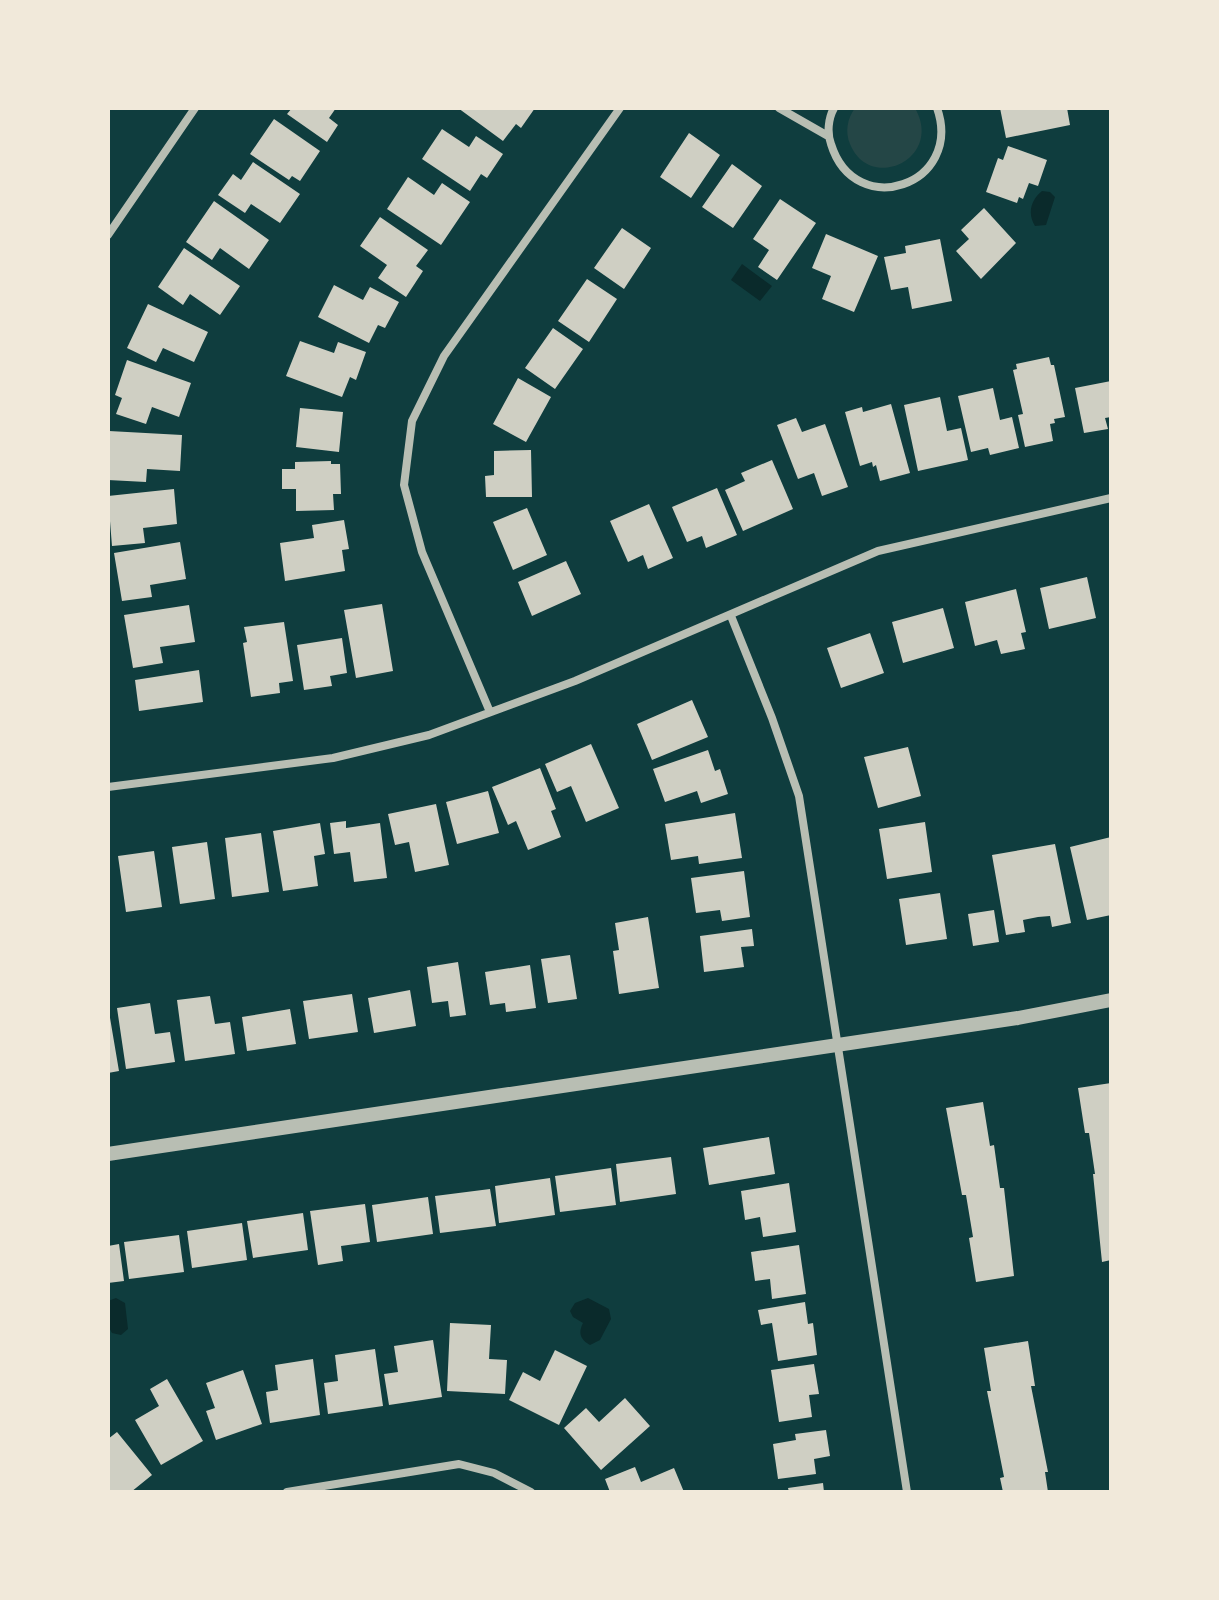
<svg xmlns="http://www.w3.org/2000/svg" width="1219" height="1600" viewBox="0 0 1219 1600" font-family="Lato,sans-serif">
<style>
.green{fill:#244646}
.water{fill:#0a2a2b}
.building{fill:#cfcfc3}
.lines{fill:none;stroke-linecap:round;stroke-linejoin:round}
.minor{stroke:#b8beb3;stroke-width:8}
.tertiary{stroke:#b8beb3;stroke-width:14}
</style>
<rect width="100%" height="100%" fill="#0f3d3e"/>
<path class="green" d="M855,108h60c29,51 -45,85 -65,36 -5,-12 -3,-25 5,-36z"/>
<path class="water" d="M1042,191l8,1 5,5 -9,28 -11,1c-8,-13 -4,-26 7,-35z
M742,264l30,22 -12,15 -29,-21z
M116,1298l9,5 3,26 -7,6 -9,-2 -4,-7v-25z
M588,1298l21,11 2,10 -11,21 -10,5c-10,-6 -12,-12 -7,-22l-10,-6 -3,-6 5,-8z"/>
<path class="building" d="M292,108h44l-7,10 9,7 -11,17 -40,-28z
M458,108h77l-14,20 -5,-4 -13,17z
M1000,108h67l3,17 -64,13z
M274,119l46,32 -20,30 -8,-5 -3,4 -39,-26z
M442,129l27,18 7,-11 27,18 -16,24 -6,-4 -11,17 -48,-32z
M689,133l31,22 -29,43 -31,-21z
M1008,146l39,14 -9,26 -9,-3 -6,16 -4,-2 -2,6 -31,-11 12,-34 5,2z
M253,162l47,32 -20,29 -29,-19 -6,9 -27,-18 15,-21 8,6z
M732,164l30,22 -29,42 -31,-21z
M408,177l26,18 8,-12 28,19 -29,43 -54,-36z
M780,199l36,24 -39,57 -19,-13 11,-17 -16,-11z
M214,201l55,39 -20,29 -29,-21 -8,12 -26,-18z
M984,208l32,35 -35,36 -25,-28 13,-12 -8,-9z
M380,217l48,33 -12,16 7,5 -17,26 -28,-19 9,-13 -27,-19z
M622,228l29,20 -27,41 -30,-21z
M826,234l52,22 -24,56 -32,-13 9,-23 -19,-8z
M940,239l12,62 -40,8 -4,-22 -17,3 -7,-33 22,-4 -1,-7z
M184,248l56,38 -20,29 -30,-21 -7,11 -25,-18z
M587,279l30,20 -28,43 -31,-21z
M334,285l29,15 7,-13 29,15 -14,26 -7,-3 -9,18 -51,-26z
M148,304l60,28 -14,30 -31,-14 -7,14 -29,-14z
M553,328l30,21 -28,40 -30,-21z
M300,341l34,12 4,-11 28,10 -10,28 -6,-3 -8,20 -56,-21z
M1049,357l2,8h3l11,52 -11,2 1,4 -5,1 3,17 -28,6 -7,-32 5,-1 -10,-44 4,-1 -1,-5z
M127,360l64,23 -12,34 -27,-10 -6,17 -30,-10 6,-16 -7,-3z
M518,378l33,19 -25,45 -33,-18z
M1111,381v36l-6,1 3,11 -24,4 -9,-45z
M993,388l7,32 12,-3 7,31 -29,7 -2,-7 -17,4 -13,-56z
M940,397l7,34 14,-3 7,32 -50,11 -14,-66z
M891,404l19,69 -30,8 -4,-16 -3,2 -1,-5 -12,4 -15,-54 17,-5 1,5z
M300,408l43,4 -4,40 -43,-5z
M796,418l6,14 23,-8 23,63 -26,9 -8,-23 -16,6 -21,-54z
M109,431l73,4 -2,36 -33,-2 -1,13 -38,-2z
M531,450l1,47h-46l-1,-21 9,-1v-24z
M772,460l21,49 -50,22 -18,-41 20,-9 -4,-8z
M331,461v3h9l1,30h-8l1,16 -38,1v-22h-14v-20h13v-7z
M717,488l20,47 -31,13 -4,-12 -15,6 -15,-35z
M174,489l3,35 -34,4 2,15 -33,3 -4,-50z
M649,504l24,54 -25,11 -5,-14 -15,7 -18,-41z
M527,508l20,47 -34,15 -20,-48z
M344,520l5,29 -7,1 3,21 -60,10 -5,-38 34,-5 -2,-13z
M180,542l6,37 -36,6 2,12 -30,4 -8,-48z
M566,561l15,33 -49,22 -14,-34z
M1087,577l9,41 -47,11 -9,-41z
M1016,589l10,43 -5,1 4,16 -24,5 -4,-14 -22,6 -10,-44z
M382,604l11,67 -37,7 -12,-68z
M189,605l6,37 -35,5 3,16 -30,5 -9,-53z
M943,608l11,40 -51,15 -11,-41z
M284,622l9,59 -14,2 1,10 -29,4 -8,-54 4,-1 -3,-15z
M870,633l14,40 -43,15 -14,-40z
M342,638l5,35 -17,3 2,10 -28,4 -7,-45z
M199,670l4,32 -64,9 -4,-31z
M692,700l16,37 -56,23 -15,-36z
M591,744l28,64 -33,14 -15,-36 -14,6 -12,-28z
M908,747l13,49 -43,12 -14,-51z
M708,750l7,21 5,-2 8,25 -27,9 -4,-12 -32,11 -12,-33z
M540,768l16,41 -5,2 10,26 -33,13 -12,-29 -8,4 -16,-38z
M488,791l11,42 -42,11 -11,-42z
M436,804l13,61 -34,7 -6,-30 -14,3 -7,-31z
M735,813l7,45 -43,6 -1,-8 -27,4 -6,-36z
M346,821v7l34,-5 7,55 -33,4 -4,-30 -16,2 -4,-31z
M925,822l7,50 -45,7 -8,-50z
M320,823l5,31 -11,2 4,30 -35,5 -10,-60z
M261,833l8,59 -37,5 -7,-59z
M1111,837v78l-24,5 -17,-73z
M207,842l8,57 -35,5 -8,-57z
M1055,844l16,79 -19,4 -2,-11 -12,1 -15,3 2,12 -19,3 -14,-80z
M154,851l8,56 -36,5 -8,-56z
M744,871l6,46 -28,4 -2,-11 -24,3 -5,-35z
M940,893l7,46 -41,6 -7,-46z
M994,910l5,32 -26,4 -5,-32z
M648,917l11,71 -40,6 -6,-43 6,-1 -4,-27z
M752,929l2,17 -13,1 3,20 -40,5 -4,-36z
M570,955l7,44 -29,4 -7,-44z
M458,962l8,53 -16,2 -2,-16 -16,2 -5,-36z
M530,965l6,43 -30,4 -1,-9 -15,2 -5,-33z
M410,990l6,36 -42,7 -6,-35z
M352,994l6,38 -49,7 -6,-38z
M210,996l5,28 15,-2 5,32 -50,7 -8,-61z
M150,1003l5,31 15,-2 5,30 -49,7 -9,-61z
M108,1006l11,65 -11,2z
M290,1009l6,35 -49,7 -5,-34z
M1111,1083v177l-9,2 -9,-88h2l-6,-41h-4l-7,-45z
M983,1102l7,44 4,-1 6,43h4l10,88 -38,6 -7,-44 4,-1 -7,-42h-4l-16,-87z
M769,1137l6,37 -66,11 -6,-37z
M671,1157l5,37 -56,8 -4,-38z
M611,1168l5,37 -56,7 -5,-36z
M550,1178l5,37 -56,8 -4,-37z
M789,1183l7,49 -33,5 -3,-20 -15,3 -4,-29z
M490,1189l6,37 -56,7 -5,-37z
M428,1197l5,37 -56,8 -5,-37z
M365,1204l5,38 -29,4 2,15 -25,4 -8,-54z
M303,1213l5,37 -55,8 -6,-37z
M242,1223l5,37 -55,8 -5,-37z
M179,1235l5,37 -55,7 -5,-37z
M119,1244l5,37 -16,2v-37z
M799,1245l7,49 -34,5 -2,-20 -15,2 -4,-29z
M805,1302l3,22 5,-1 4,32 -39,6 -6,-38 -11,2 -3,-15z
M450,1323l41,2 -2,34 18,1 -2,34 -58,-3z
M433,1340l9,57 -53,8 -5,-31 14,-2 -4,-26z
M1028,1341l7,45h-4l17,86h-3l3,20h-45l-3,-14 4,-1 -17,-86h4l-7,-43z
M375,1349l8,57 -55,8 -4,-31 14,-2 -3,-26z
M555,1350l32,16 -28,59 -50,-25 14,-28 17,9z
M313,1359l7,56 -50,8 -4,-31 12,-2 -3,-25z
M814,1364l5,30 -10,1 3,22 -33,5 -8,-52z
M243,1370l19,54 -46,16 -10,-29 9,-3 -9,-25z
M167,1379l36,62 -42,24 -26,-45 24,-14 -9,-17z
M625,1398l25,28 -49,44 -37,-42 22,-20 13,14z
M826,1430l4,26 -16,3 2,15 -38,5 -5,-35 23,-4 -1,-6z
M117,1432l35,43 -21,17 -23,-1v-52z
M635,1467l6,15 33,-14 10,24h-74l-5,-13z
M823,1483l1,9h-35l-1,-4z"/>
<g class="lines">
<path class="minor" d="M779,108l49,28
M834,108c-6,11 -7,25 -3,36 24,78 133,41 106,-36
M108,235l87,-127
M731,616l41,102 27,78 108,696
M490,712l-68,-160 -18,-67 8,-64 32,-65 176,-248
M108,787l225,-29 96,-23 146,-54 303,-130 233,-53
M287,1492l172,-28 35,9 37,19"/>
<path class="tertiary" d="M108,1154l910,-136 93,-18"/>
</g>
<rect width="1219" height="1600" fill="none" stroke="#f1e9da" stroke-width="220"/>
</svg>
